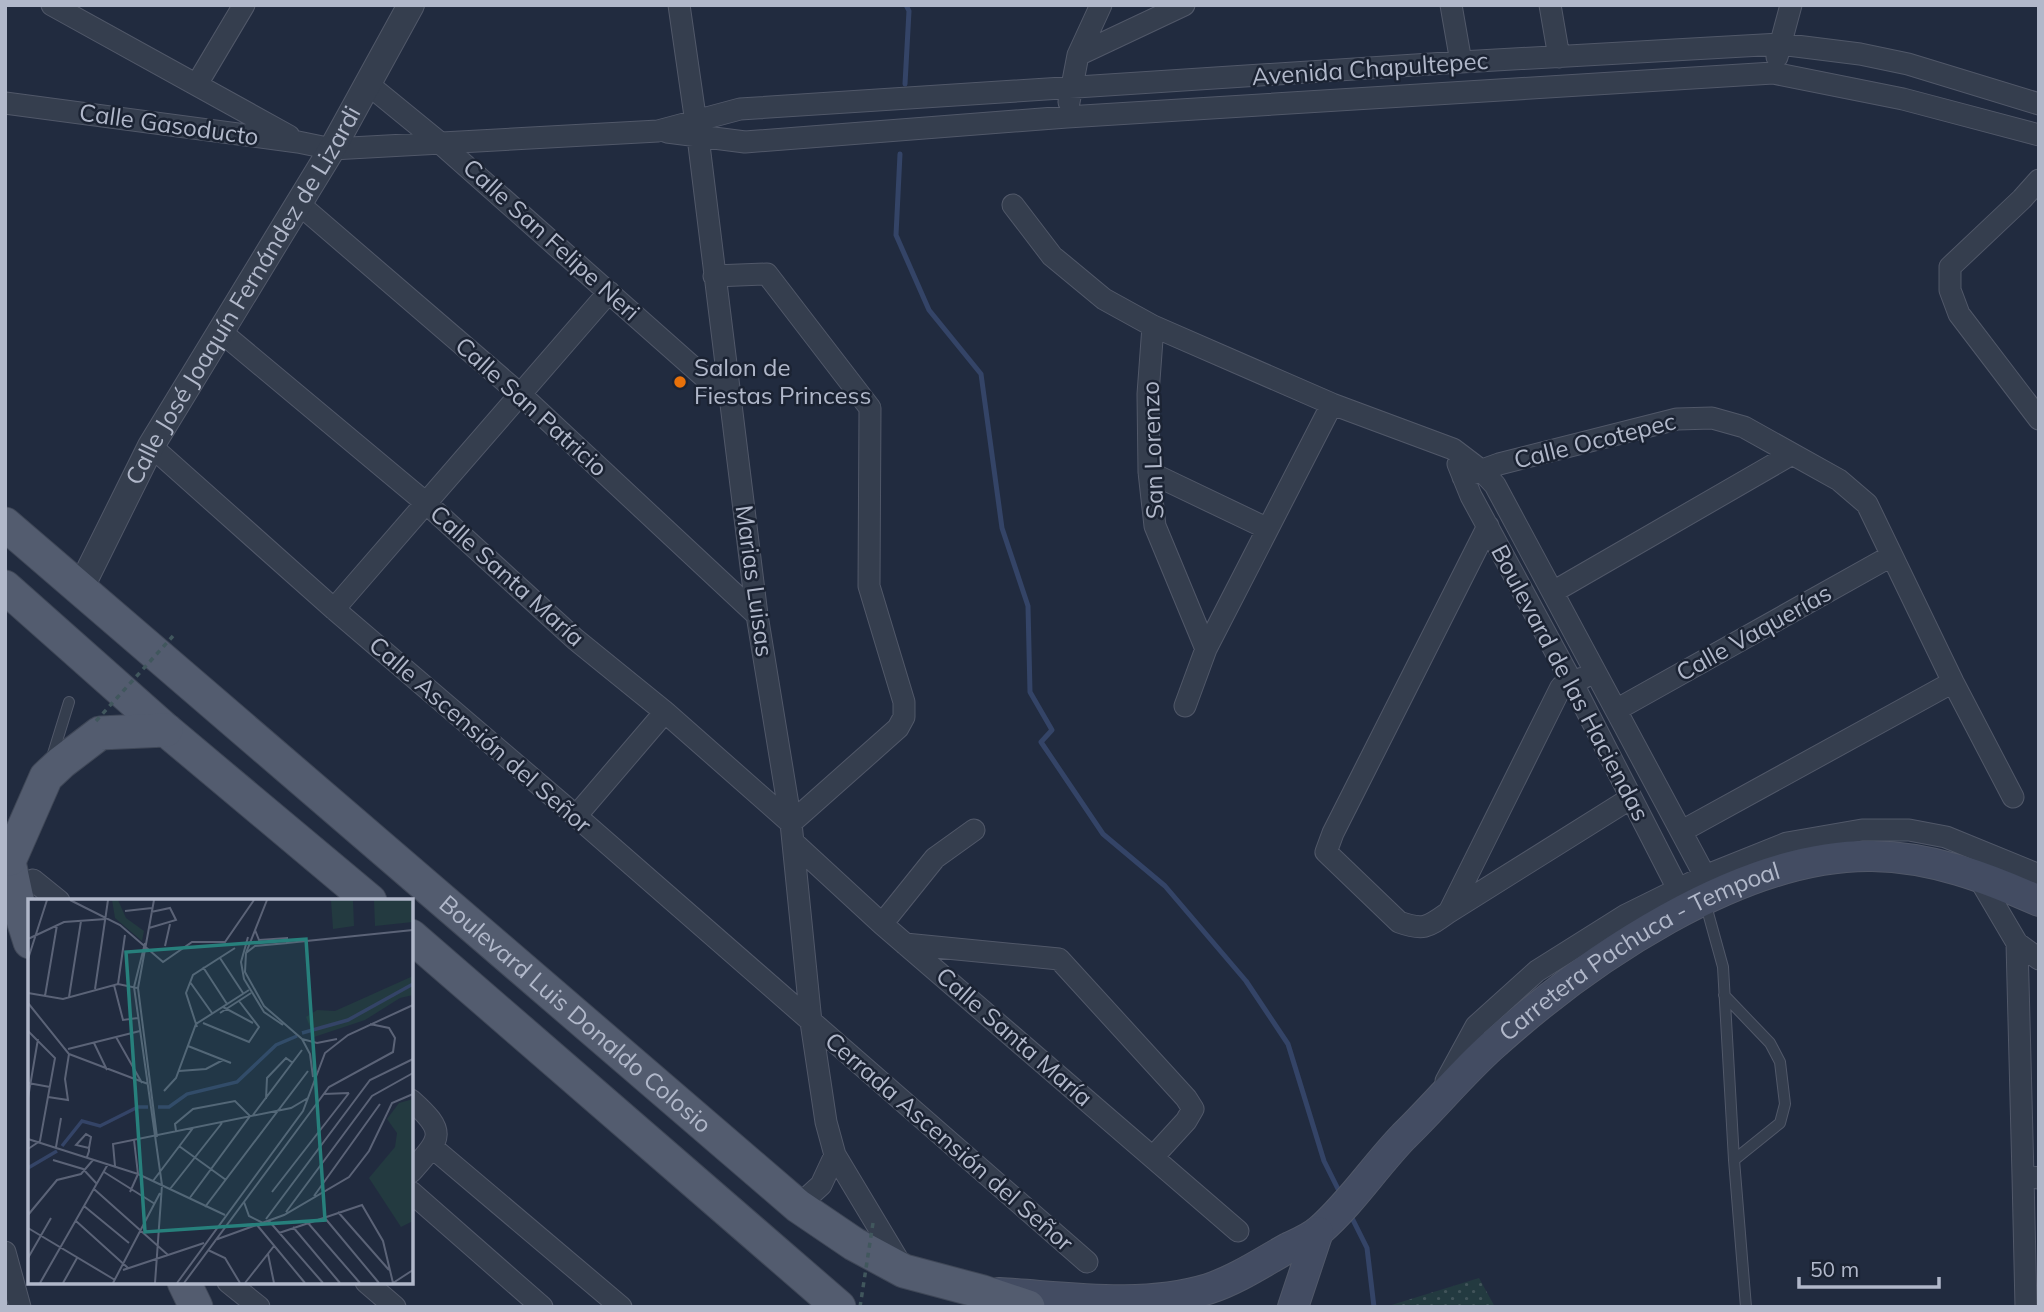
<svg xmlns="http://www.w3.org/2000/svg" width="2044" height="1312" viewBox="0 0 2044 1312" font-family="Mulish,sans-serif">
<style>
.grass{fill:url(#grass-dots)}
.lines{fill:none;stroke-linecap:round;stroke-linejoin:round}
.stream{stroke:#344467;stroke-width:5}
.service-casing{stroke:#515869;stroke-width:12}
.minor-casing{stroke:#515869;stroke-width:23}
.tertiary-casing{stroke:#515869;stroke-width:28}
.secondary-casing{stroke:#515869;stroke-width:32}
.primary-casing{stroke:#3f4757;stroke-width:35}
.service{stroke:#353e4e;stroke-width:10}
.minor{stroke:#353e4e;stroke-width:21}
.tertiary{stroke:#353e4e;stroke-width:26}
.secondary{stroke:#434c62;stroke-width:30}
.primary{stroke:#535c6f;stroke-width:33}
.path-bridge{stroke:#41575d;stroke-width:3.5;stroke-dasharray:5 5;stroke-linecap:butt}
.food-dot{fill:#e8710a;stroke:#1b2333;stroke-width:2.5}
.labels{text-anchor:middle;stroke-width:5;stroke-linejoin:round;paint-order:stroke}
.street-label{font-size:24px;fill:#b1b8ca;stroke:#1b2333}
.poi-label{font-size:24px;fill:#b1b8ca;stroke:#1b2333;text-anchor:start}
.inset-river{fill:none;stroke:#344467;stroke-width:3.5}
.inset-road{fill:none;stroke:#5b6377;stroke-width:2}
.view{fill:#27807c;fill-opacity:0.15;stroke:#27807c;stroke-width:3.5}
.inset-edge{fill:none;stroke:#b1b8ca;stroke-width:3.5}
</style>
<defs>
<pattern id="grass-dots" width="8" height="8" patternUnits="userSpaceOnUse" patternTransform="scale(1.75)"><rect width="8" height="8" fill="#233a40"/><path d="M2 2h.1M6 6h.1" fill="none" stroke="#41545a" stroke-width="1.8" stroke-linecap="round"/></pattern>
</defs>
<rect width="100%" height="100%" fill="#212b3f"/>
<path class="grass" d="M1479,1278l16,29h-110z"/>
<g class="lines">
<path class="stream" d="M905,84l4,-73 -3,-6
M900,154l-4,81 33,75 52,64 21,154 26,78 2,86 22,38 -11,12 62,92 62,52 81,95 42,63 36,117 17,34
M1350,1214l17,34 7,59"/>
<defs>
<path id="service" d="M52,757l17,-55
M1705,902l18,65 11,193 12,147
M1724,995l46,48 10,19 5,42 -5,19 -46,37"/>
<path id="minor" d="M52,5l237,131
M679,5l19,132 59,478 34,208 20,199 15,100 9,33 66,110
M1451,5l10,57
M1550,5l9,52
M1078,55l106,-50
M1777,57l14,-52
M197,84l47,-79
M369,85l71,58 289,256
M1069,102l9,-47 23,-50
M5,103l293,39 34,7 326,-18 82,-22 721,-47 319,-18 80,10 48,10 131,40
M667,132l78,10 322,-25 706,-44 130,26 136,36
M2039,180l-17,19 -72,68v23l9,24 80,105
M299,204l222,191 236,220
M1013,205l39,51 52,43 49,27 179,78 121,45 29,22 13,14 210,391
M1153,326l-5,68 1,78 6,54 51,123
M220,331l206,172 149,136 90,73 126,111 107,-95 6,-11v-15l-35,-116 1,-178 -103,-134 -53,2
M151,446l183,163 242,207 511,446
M1458,464l13,32 102,188 105,205
M1149,472l117,56
M1463,477l36,-13 178,-45 35,-1 32,9 95,53 28,24 86,178 60,115
M1488,526l-155,307 -7,19 73,70c25,9 29,5 50,-10l182,-114
M1553,592l239,-138
M334,609l275,-317
M1185,706l21,-57 126,-245
M1616,710l275,-154
M576,816l89,-104
M1682,831l271,-149
M793,842l89,82 356,307
M1977,875l40,68 6,233 16,2
M33,880l26,21
M1450,910l111,-223 22,-9
M882,924l53,-66 39,-28
M2017,943l22,16
M905,944l154,15 127,139 7,11 -7,12 -33,36
M1446,1081l30,-55 61,-55 89,-56 79,-39 82,-33 75,-13h47l37,7 93,38
M411,1100c37,33 30,38 0,72
M433,1148l188,159
M2023,1176l3,131
M411,1192l131,115
M798,1206l23,-21 14,-30
M5,1252l15,55
M228,1282l31,25
M366,1282l29,25"/>
<g id="tertiary">
<path id="s1" d="M80,589l71,-143 181,-297 79,-144"/>
</g>
<g id="secondary">
<path id="s2" d="M999,1293c68,4 142,16 209,-4 28,-9 55,-27 80,-41 11,-5 23,-10 32,-18 31,-27 55,-64 84,-94 30,-29 57,-62 88,-90 94,-85 249,-192 380,-190 60,1 113,21 167,45"/>
<path d="M1293,1307l25,-75"/>
</g>
<g id="primary">
<path id="s3" d="M5,524l793,682 56,38 50,27 79,21 45,15"/>
<path d="M5,587l161,143 204,171"/>
<path d="M5,843l13,61 12,38"/>
<path d="M10,859l36,-82 16,-15 38,-29 66,-3"/>
<path d="M411,936l428,371"/>
<path d="M184,1282l12,25"/>
</g>
</defs>
<use href="#service" class="service-casing"/>
<use href="#minor" class="minor-casing"/>
<use href="#tertiary" class="tertiary-casing"/>
<use href="#secondary" class="secondary-casing"/>
<use href="#primary" class="primary-casing"/>
<use href="#service" class="service"/>
<use href="#minor" class="minor"/>
<use href="#tertiary" class="tertiary"/>
<use href="#secondary" class="secondary"/>
<use href="#primary" class="primary"/>
<path class="path-bridge" d="M96,721l77,-85
M860,1307l13,-84"/>
</g>
<circle class="food-dot" cx="680" cy="382" r="7"/>
<g class="labels">
<g class="street-label">
<text transform="translate(1370 69) rotate(-4)" y="8">Avenida Chapultepec</text>
<text transform="translate(169 125) rotate(8)" y="8">Calle Gasoducto</text>
<text transform="translate(551 240) rotate(42)" y="8">Calle San Felipe Neri</text>
<text dy="8" stroke="none"><textPath href="#s1" startOffset="336">Calle José Joaquín Fernández de Lizardi</textPath></text>
<text transform="translate(531 407) rotate(42)" y="8">Calle San Patricio</text>
<text transform="translate(1595 441) rotate(-14)" y="8">Calle Ocotepec</text>
<text transform="translate(1153 450) rotate(-92)" y="8">San Lorenzo</text>
<text transform="translate(507 576) rotate(42)" y="8">Calle Santa María</text>
<text transform="translate(754 581) rotate(82)" y="8">Marias Luisas</text>
<text transform="translate(1754 633) rotate(-29)" y="8">Calle Vaquerías</text>
<text transform="translate(1570 683) rotate(62)" y="8">Boulevard de las Haciendas</text>
<text transform="translate(480 735) rotate(41)" y="8">Calle Ascensión del Señor</text>
<text dy="8" stroke="none"><textPath href="#s2" startOffset="766">Carretera Pachuca - Tempoal</textPath></text>
<text dy="8" stroke="none"><textPath href="#s3" startOffset="752">Boulevard Luis Donaldo Colosio</textPath></text>
<text transform="translate(1014 1037) rotate(41)" y="8">Calle Santa María</text>
<text transform="translate(949 1142) rotate(41)" y="8">Cerrada Ascensión del Señor</text>
</g>
<g class="poi-label">
<text x="694" y="376">Salon de<tspan x="694" dy="28">Fiestas Princess</tspan></text>
</g>
</g>
<g transform="translate(28 899)">
<rect width="385" height="385" fill="#212b3f"/>
<path d="M303,1h22l1,26 -21,3zM346,1h39v22l-38,4zM385,77v19l-13,3 -35,22 -51,17 -8,-20 11,-7 18,1zM385,200v122l-12,6 -32,-49 26,-31 2,-14 -10,-14 12,-16z" fill="#233a40"/>
<path d="M84,1h6l8,18 18,13 -2,10 -27,-23z" fill="#233a40"/>
<path class="inset-river" d="M274,134l46,-13 65,-36M130,208h11l18,-13 50,-12 39,-37 21,-9M34,247l20,-25 18,5 38,-19h10M0,269l29,-17"/>
<path class="inset-road" d="M42,1l50,25 43,37 29,-20h33l29,-42M126,1l-16,88 19,149M239,1l-21,53 -1,19 19,34 38,33 8,15 3,23M97,12l27,-3M121,29l27,-8 -6,-12 -19,4M220,38l-7,25 3,17 20,33 19,13M0,40l36,-17 42,-3M117,44l-11,44 28,198 -7,98M259,44l126,-13M137,47l5,-22M218,54l9,-7 32,-3v-5l-28,2 -4,-10M192,59l23,35M0,60l19,-59M175,68l24,37M162,83l22,31M90,85l7,-49M86,86l9,35 15,-2M67,90l13,-89M0,94l35,6 55,-15 19,4M17,97l12,-71M41,98l12,-76M0,104l41,51 -4,25 3,21 -20,-3M195,108l30,16M192,114l31,-20M175,124l46,19 10,-15 -20,-26M169,128l-11,-34 7,-18 42,-27M0,132l27,27 -15,83 -12,8M88,138l26,46M274,140l15,4 20,-4M66,144l13,27M160,147l43,17M40,150l72,-18M41,155l79,30M151,172l27,-2 17,-9M0,184l22,4M136,192l12,-13 20,-54 53,-34M296,195l25,-1M0,199l10,-59M238,200l1,-21 19,-20 7,5M225,216l49,-65M148,232l-1,-7 18,-15 42,-8 15,15 -61,83M0,240l110,35 87,41M151,247l47,34M28,248l5,-29M59,258l2,-6v-3l2,-11 -5,-3 -10,11 13,3M25,261l30,9 14,15M87,267l-2,-22 178,-36 17,-10M76,273l51,32M125,282l40,-53M66,290l74,66M142,290l52,-66M102,293l8,-18 -4,-34M244,293l77,-99M286,297l66,-92M216,303l5,14 14,7M56,307l45,37M177,308l103,-136M258,313l86,-116 41,-23M310,313l51,58M0,316l29,-35 24,-6 12,-14M296,318l55,66M238,320l104,-139 43,-21M48,322l52,47M241,322l54,62M280,324l52,60M229,326l48,58M265,328l47,56M0,329l87,52M251,334l83,-28 21,36 10,42M187,341l69,-25 65,-38 20,-26 23,-48 21,-9M180,351l17,8 15,25M240,355l6,29M0,359l23,-40M95,371l81,-27M12,384l68,-119M35,384l14,-25M85,384l47,-90M149,384l126,-172 22,-58 23,-18 65,-30M156,384l145,-196 64,-35 2,-14 -6,-10 -19,-4M217,384l29,-37M365,384l20,-13"/>
<path class="view" d="M278,40l19,281 -180,12 -19,-280z"/>
<rect width="385" height="385" class="inset-edge"/>
</g>
<rect width="2044" height="1312" fill="none" stroke="#b1b8ca" stroke-width="14"/>
<path d="M1799 1277v10h140v-10" fill="none" stroke="#b1b8ca" stroke-width="3.5"/>
<text x="1810" y="1277" font-size="21" fill="#b1b8ca" stroke="#1b2333" stroke-width="5" paint-order="stroke">50 m</text>
</svg>
